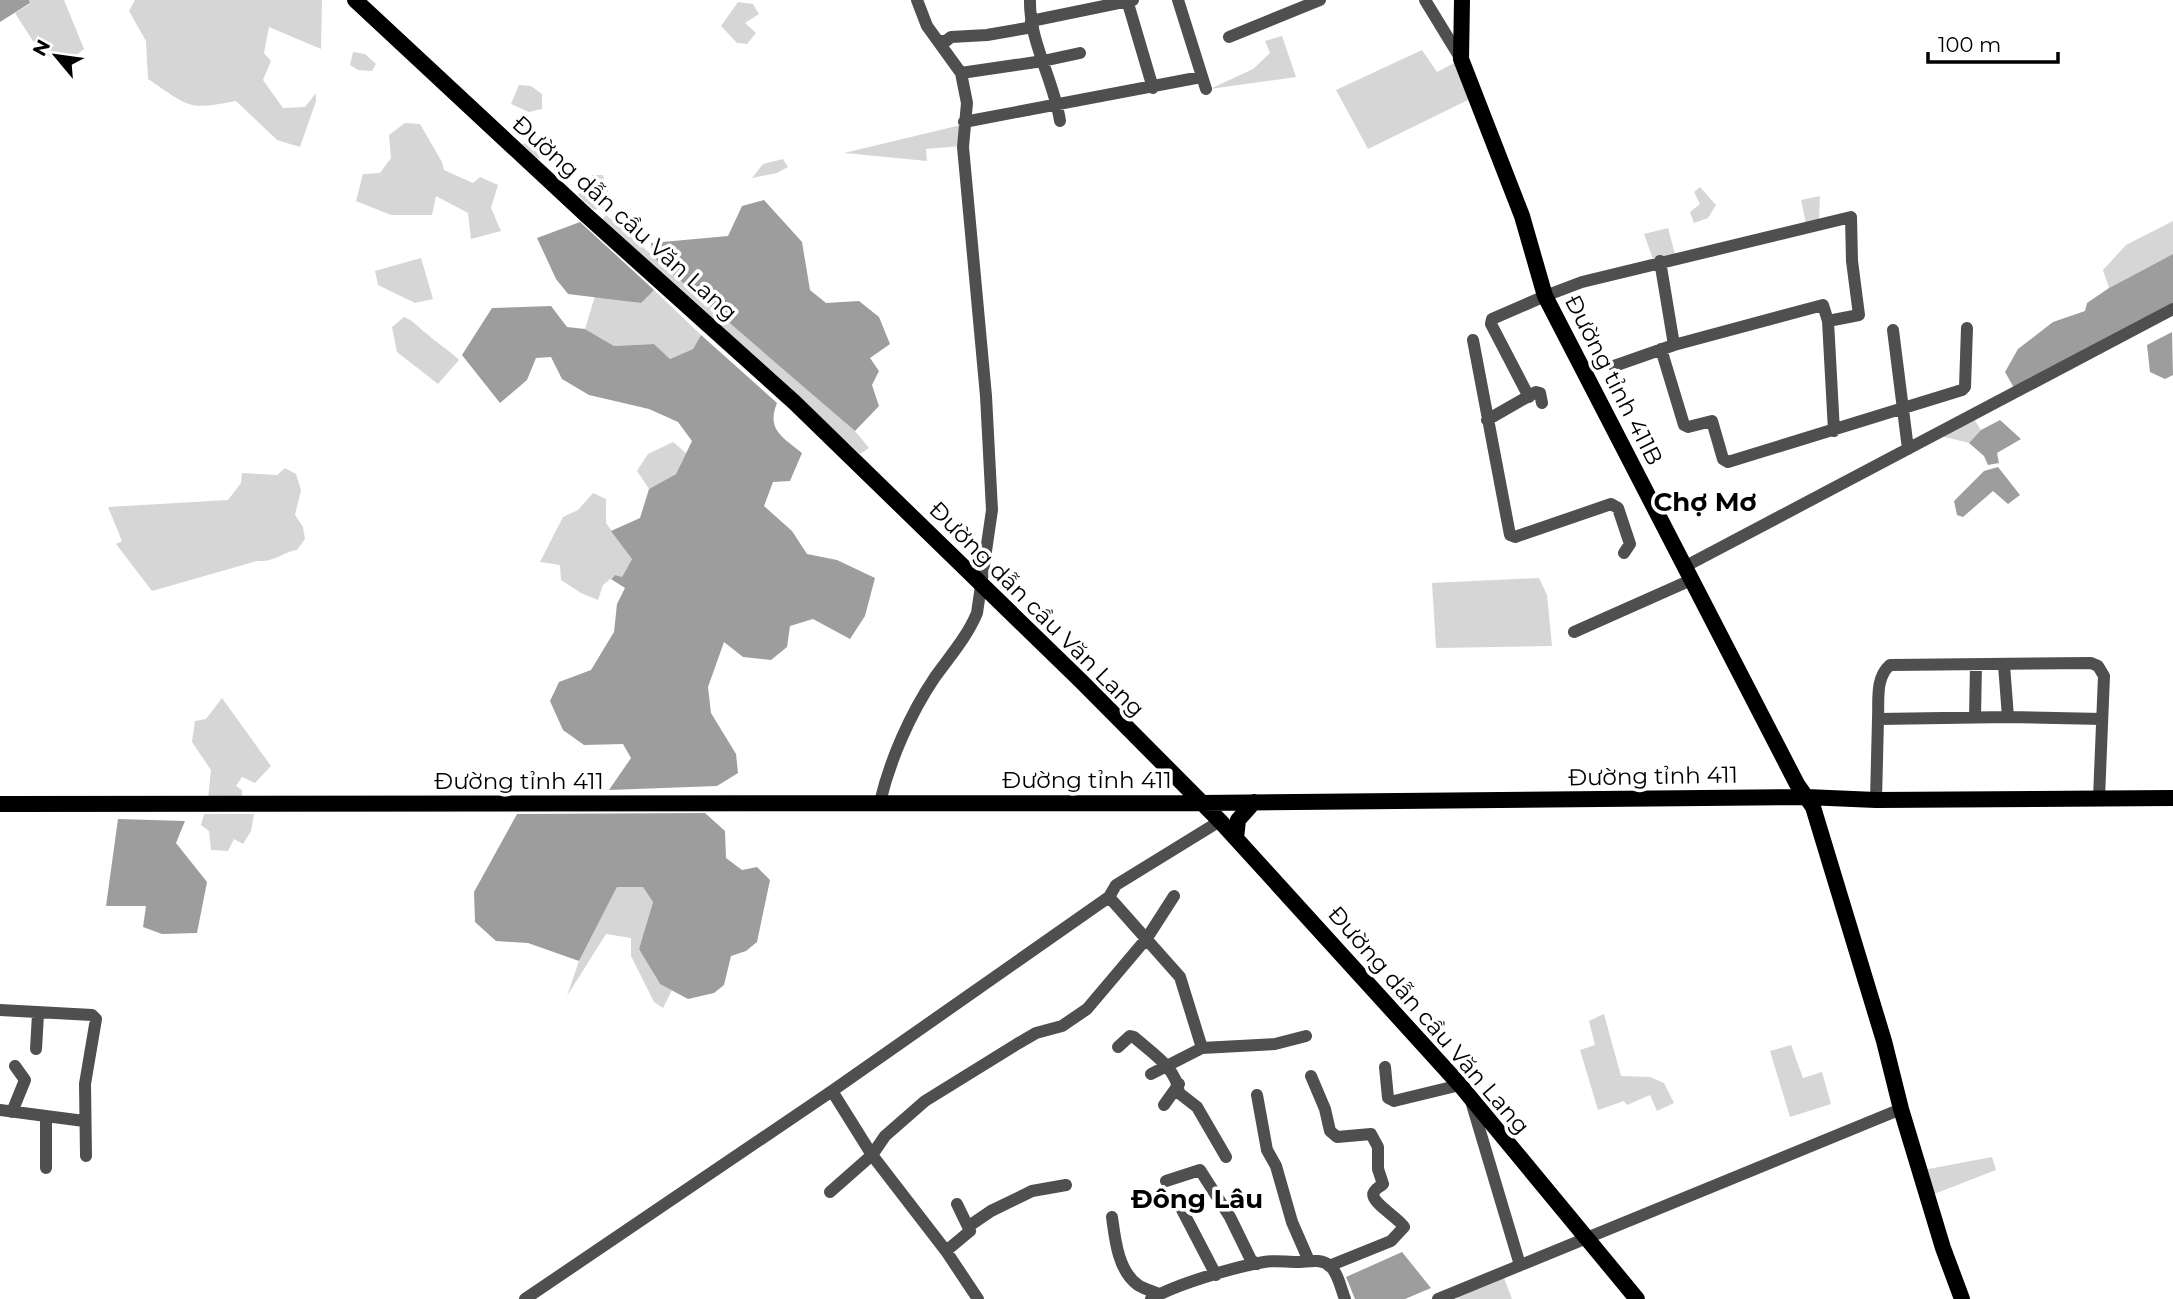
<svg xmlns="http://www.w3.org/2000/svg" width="2173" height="1299" viewBox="0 0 2173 1299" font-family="Montserrat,sans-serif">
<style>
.green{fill:#d6d6d6}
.water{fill:#9d9d9d}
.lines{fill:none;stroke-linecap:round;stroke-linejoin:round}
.minor{stroke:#4f4f4f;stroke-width:12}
.major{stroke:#000;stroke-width:16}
.labels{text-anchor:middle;stroke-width:7;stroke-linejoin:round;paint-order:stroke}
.street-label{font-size:23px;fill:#000;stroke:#fff}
.quarter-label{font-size:26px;font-weight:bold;fill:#000;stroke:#fff}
</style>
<rect width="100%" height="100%" fill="#fff"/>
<path class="green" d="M29,0h35l20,49 -20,16 -26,-16 -23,-36 15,-9z
M135,0h187l-1,49 -52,-22 -5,26 7,8 -8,19 20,28 22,-1 11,-14v8l-16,46 -23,-7 -41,-39c-50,10 -47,5 -88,-22l-2,-38 -17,-30z
M738,2l15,2 6,10 -14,9 11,10 -9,11 -10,-1 -16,-17z
M1282,36l14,41 -86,12 43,-20 17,-16 -5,-12z
M1422,50l15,22 19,-10 16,36 -104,51 -32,-59z
M353,52l12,2 11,10 -4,7 -14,-1 -8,-5z
M519,85l12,1 11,8v15l-13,3 -18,-8z
M405,123l15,1 22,38 2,8 29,13 7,-6 18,8 -7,23 10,23 -30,8 -3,-26 -32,-17 -4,19h-41l-35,-14 7,-27 17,-1 11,-15 -2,-23z
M961,125l-1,21 -34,3 1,12 -83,-8z
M546,141l12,17 -3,4 -11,-9 -6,6 -16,-15z
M783,159l5,8 -11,6 -25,5 11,-14z
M592,175h11l5,17 -8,6 1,4 5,5 -12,3 -16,-15 3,-4 6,4 6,-7z
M1700,187l16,18 -8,13 -14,5 -4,-11 10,-8 -6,-12z
M1820,196l-1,25 -13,3 -5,-24z
M606,215l249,216 14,17 -9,6 -258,-234z
M2173,221v33l-64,34 -6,-18 23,-25z
M1668,228l7,26 -22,5 -9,-25z
M421,258l12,41 -18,4 -37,-18 -3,-14z
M654,290l47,45 -8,14 -23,10 -16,-15 -40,2 -29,-17 10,-33 45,7z
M404,317c10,4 14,10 23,17 10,9 22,16 32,26l-21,24 -41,-32 -5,-25z
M1974,419l7,11 -12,13 -28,-7z
M673,442l13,11 -10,21 -27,15 -12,-18 11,-17z
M285,468l11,6 5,16 -6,25 8,12 2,12 -8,11c-17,3 -21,12 -40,11l-105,30 -36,-47 6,-3 -14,-34 120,-7 13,-17 1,-10 35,2z
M593,493l13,6v24l26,36 -10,18 -7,-2 -12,10 -5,15 -17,-7 -20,-13 -1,-15 -20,-3 23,-45 15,-7z
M1539,578l8,17 5,51 -116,2 -4,-65z
M222,698l49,68 -16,17 -13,-6 -6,9 6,4v8l-34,1 3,-29 -19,-28 3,-21 11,-2z
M204,814h50l-3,17 -8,13 -9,-5 -6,12 -17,-1 -2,-19 -8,-6z
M617,887h26l10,15 -14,47 21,35 12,6 -9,18 -9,-6 -23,-46v-18l-25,-4 -39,62 12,-35z
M1604,1014l17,62 29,1 14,6 10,20 -17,8 -7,-16 -23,10 -3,-4 -26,9 -18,-60 15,-5 -6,-24z
M1791,1045l12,33 19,-6 9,32 -41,13 -20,-66z
M1992,1157l4,13 -67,26 -6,-26z
M1504,1278l8,21h-55l1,-2z"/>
<path class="water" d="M0,0h29l1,3 -30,19z
M764,200l38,42 8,48 16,13 33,-2 20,16 11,27 -20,14 9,13 -7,14 7,21 -24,25 -202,-174 -2,-14 77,-7 14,-30z
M580,222l74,68 -13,13 -73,-9 -12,-15 -19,-41z
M2173,254v51l-159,83 -9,-16 13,-23 35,-27 32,-11 2,-8 22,-15z
M551,306l16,21 18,2 29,17 40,-2 16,15 23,-10 8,-14 76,68c-11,27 6,34 25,50l-12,28 -17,1 -9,24 28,25 15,23 30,6 38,18 -10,38 -15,23 -37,-20 -23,7 -3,21 -16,13 -28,-3 -19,-15 -16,45 3,26 25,41 2,19 -21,13 -108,4 22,-32 -8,-14 -39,1 -21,-15 -13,-29 9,-19 32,-12 23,-38 3,-28 8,-16 -14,-9 4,-4 7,2 10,-18 -21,-28 29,-13 9,-29 27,-15 16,-33 -14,-19 -29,-13 -60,-14 -27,-16 -11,-22 -15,1 -9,22 -27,23 -38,-48 30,-47z
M2172,332l1,43 -8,4 -15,-7 -3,-27z
M2000,420l21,19 -24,14 2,10 -11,2 -4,-9 -15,-13 12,-13z
M1998,467l22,28 -12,9 -15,-13 -30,26 -6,-2 -3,-14 30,-30z
M705,813l20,18 1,27 16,12 15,-3 13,13 -13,62 -11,9 -15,5 -7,29 -10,8 -26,6 -28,-15 -21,-35 14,-47 -10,-15h-26l-38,74 -51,-18 -32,-2 -21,-19 -1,-30 43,-78z
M118,819l67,2 -9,22 31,39 -10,51 -35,1 -19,-7 3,-21h-40z
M1402,1252l29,36 -26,11h-50l-9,-22z"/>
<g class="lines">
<path class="minor" d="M1030,0c-1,42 24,80 30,121
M1127,0l26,88
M1178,0l28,89
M1425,0l36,59
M1031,21l102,-21
M1229,37l91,-37
M938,41h8l5,-4 36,-2 46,-8
M961,73l82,-12 37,-8
M964,122l237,-45
M1660,261l14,84
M1893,330l15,119
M1473,340l37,195 5,2 96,-33 7,4 12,36 -6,9
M1661,349l23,76 4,2 24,-6 11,38 5,3 234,-72 3,-3 2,-59
M1614,366l60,-21 149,-40 5,16 6,110
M1529,397l-38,-73 1,-5 53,-23 37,-14 269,-65 1,44 7,54 -31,6
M1487,420l49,-28 4,1 2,10
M1684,567l489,-258
M1574,632l117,-52
M2004,665l4,52
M1975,717l1,-52
M1878,719c1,-19 -3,-41 12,-54l201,-2 7,3 6,10 -5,122
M1876,800l2,-81 130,-2 94,2
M880,802c10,-42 30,-88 55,-125 15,-21 32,-40 42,-64l15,-103 -6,-114 -23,-249 4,-44 -6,-30 -34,-47 -10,-26
M1109,897l71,80 22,71 73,-4 31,-8
M0,1010l92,5 4,4 -11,65 1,72
M1118,1047l12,-11 4,1c18,16 43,31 45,56l18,14 29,50
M36,1049l2,-35
M1385,1067l3,31 6,3 66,-16
M1151,1074l51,-26
M1311,1076l14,33 5,22 7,6 34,-3 7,13v22l5,15c-3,3 -7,4 -9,8 -6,9 25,26 30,35l-13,14 -62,25
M832,1091l40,64 74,96 32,48
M1257,1095l10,55 9,16 16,56 17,39
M1471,1101l49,164
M1164,1105l15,-21
M0,1110l84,11
M12,1112l13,-32 -10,-14
M46,1168v-51
M1166,1181l34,-11 30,47 21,43 6,4
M830,1192l42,-37 13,-19 40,-35 92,-57 19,-11 26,-7 25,-17 60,-71 27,-42
M1179,1204l37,71
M1112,1217c3,22 6,54 26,68 6,4 14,6 21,9
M969,1226l22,-15 41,-20 34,-6
M946,1251l24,-20 -13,-27
M525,1299l307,-208 277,-194 7,-12 104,-64
M1151,1299c25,-15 84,-32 113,-37 11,-2 22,0 33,0 10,0 23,-4 32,3 9,7 12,24 16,34
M1438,1299l463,-190"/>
<path class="major" d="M355,0l231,215 208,187 287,279 139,140 240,264 177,214
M1462,0l-1,59 61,157 23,80 252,488 16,23 71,234 17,68 42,139 19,51
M0,804l1201,-1 605,-6 70,3 297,-2
M1236,838l2,-18 16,-18"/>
</g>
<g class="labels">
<g class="street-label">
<text transform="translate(625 218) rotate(42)" y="8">Đường dẫn cầu Văn Lang</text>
<text transform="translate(1614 380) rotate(63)" y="8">Đường tỉnh 411B</text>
<text transform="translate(1037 609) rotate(45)" y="8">Đường dẫn cầu Văn Lang</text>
<text transform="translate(1653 776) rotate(-1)" y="8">Đường tỉnh 411</text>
<text x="1087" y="788">Đường tỉnh 411</text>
<text x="519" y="789">Đường tỉnh 411</text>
<text transform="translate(1429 1020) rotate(49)" y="8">Đường dẫn cầu Văn Lang</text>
</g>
<g class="quarter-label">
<text x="1705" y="511">Chợ Mơ</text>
<text x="1197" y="1208">Đông Lâu</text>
</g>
</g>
<g transform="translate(56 56) rotate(299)" stroke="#ffffff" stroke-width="5" paint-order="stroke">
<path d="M0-5L12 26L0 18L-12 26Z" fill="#000000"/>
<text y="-10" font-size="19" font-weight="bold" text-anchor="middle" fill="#000000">N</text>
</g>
<path d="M1928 52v10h130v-10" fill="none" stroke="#000000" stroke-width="3.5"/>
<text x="1938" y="52" font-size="21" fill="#000000" stroke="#ffffff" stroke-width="5" paint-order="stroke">100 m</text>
</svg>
